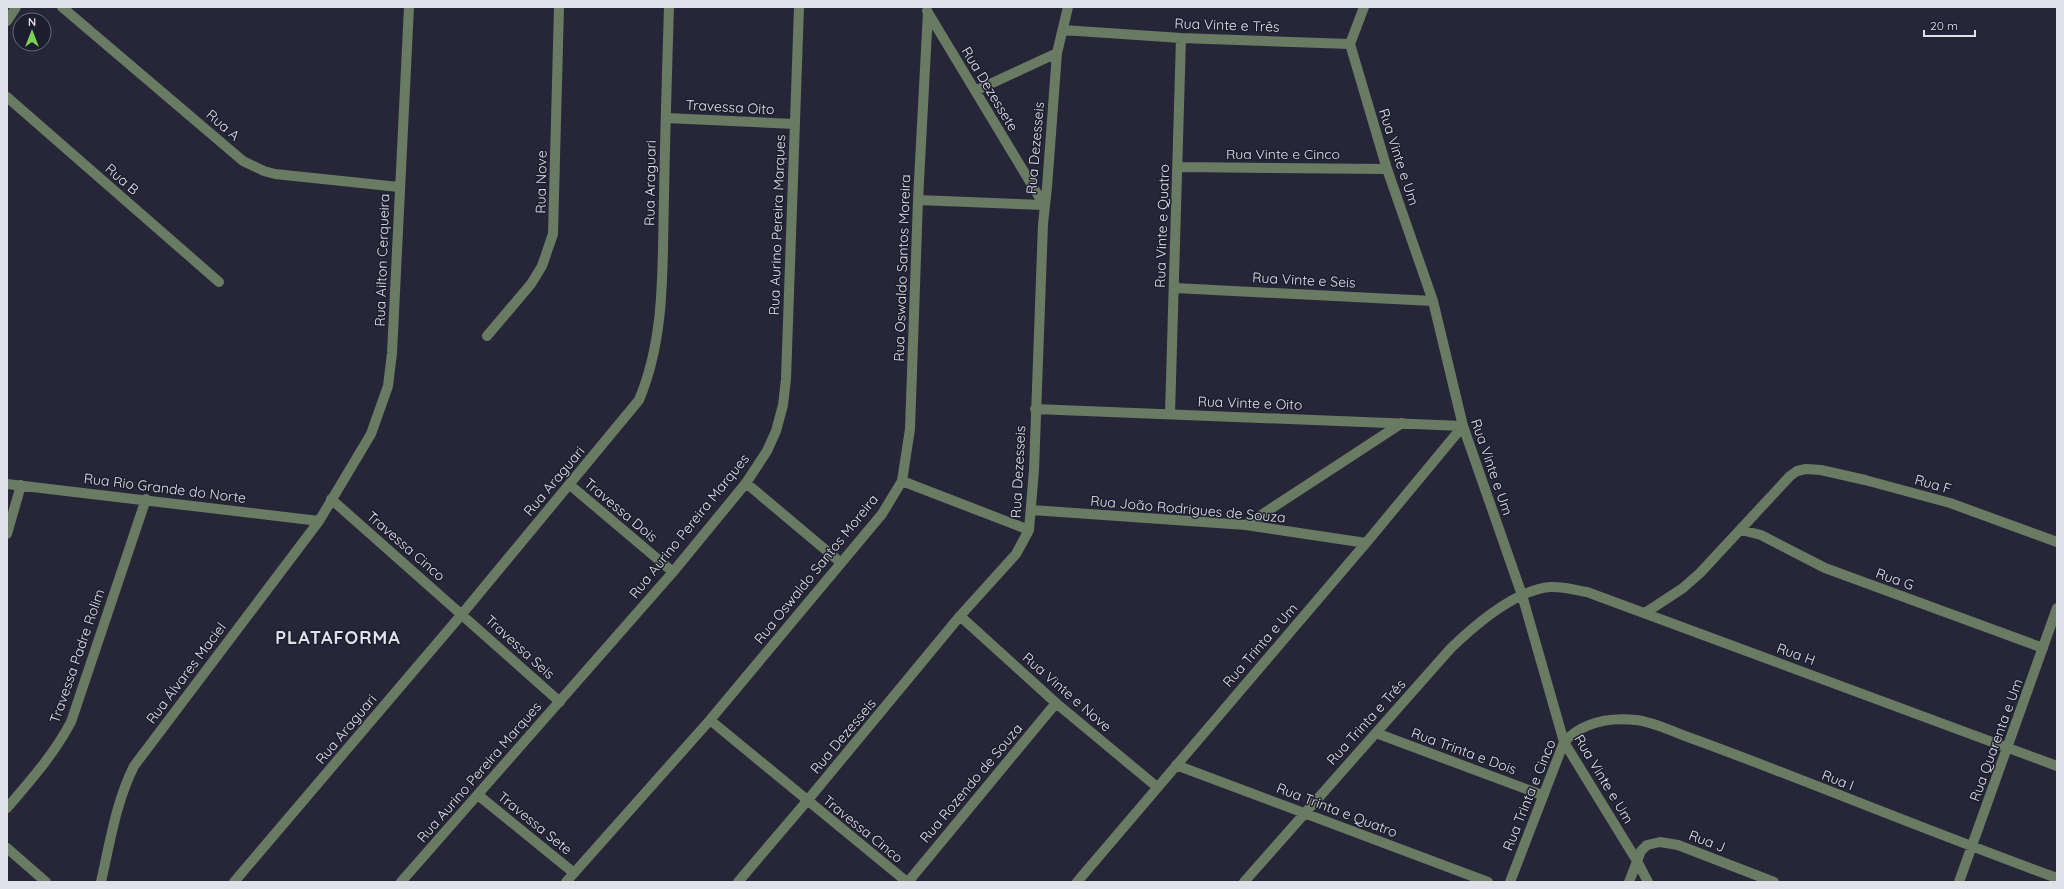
<svg xmlns="http://www.w3.org/2000/svg" width="2064" height="889" viewBox="0 0 2064 889" font-family="Quicksand,sans-serif">
<style>
.lines{fill:none;stroke-linecap:round;stroke-linejoin:round}
.minor{stroke:#697b62;stroke-width:10}
.labels{text-anchor:middle;stroke-width:3;stroke-linejoin:round;paint-order:stroke}
.street-label{font-size:14px;fill:#e1e1ec;stroke:#1e1d2d}
.district-label{font-size:18px;font-weight:bold;letter-spacing:1px;fill:#e1e1ec;stroke:#1e1d2d}
</style>
<rect width="100%" height="100%" fill="#272638"/>
<g class="lines">
<path class="minor" d="M62,7l181,154 21,10 11,3 124,13
M927,11l117,194
M7,21l9,-14
M1063,30l118,8 169,6
M1350,44l37,125 46,132 30,125 59,169 42,147 73,119 11,21
M1350,44l14,-37
M975,91l82,-38
M7,97l212,185
M666,118l128,6
M1178,167l209,2
M918,200l126,5
M1175,288l258,13
M487,336l44,-52 11,-18 11,-32 6,-227
M1035,409l428,17
M1170,414l11,-376
M902,481l127,49
M746,483l94,79
M7,484l312,37
M570,485l103,87
M331,499l229,203
M1032,510l214,15 120,18
M1246,525l156,-102
M1741,530l20,5 64,33 218,80
M7,534l14,-49
M1645,613l38,-25 17,-15 90,-97 7,-5 9,-2 15,1 44,10 85,23 107,39
M960,616l96,87 101,84
M710,720l197,162
M1376,733l166,62
M1176,765l312,117
M478,795l96,78
M7,808c24,-28 47,-54 64,-86l75,-223
M7,848l39,34
M101,882c9,-40 15,-80 33,-116l185,-245 52,-87 17,-48 4,-33 17,-346
M234,882l228,-268 177,-214c27,-64 23,-134 25,-202 1,-64 3,-127 5,-191
M401,882l272,-310 73,-89 21,-32 9,-20 7,-26 3,-26 13,-372
M566,882l144,-162 172,-206 20,-33 8,-52 8,-229 10,-188
M738,882l69,-81 153,-185 56,-62 13,-24 5,-60 9,-246 4,-37 10,-134 11,-46
M908,882l148,-179
M1077,882l289,-339 97,-117
M1244,882l207,-234c25,-24 64,-58 99,-61 12,-1 25,3 37,5l470,174
M1510,882l54,-140c19,-20 45,-25 72,-22 17,2 33,10 49,16 31,11 62,23 93,35 93,36 185,73 279,107
M1629,882l12,-31 6,-6 13,-3 18,3 96,37
M1959,882l98,-274"/>
</g>
<g class="labels">
<g class="street-label">
<text transform="translate(1227 25) rotate(2)" y="5">Rua Vinte e Três</text>
<text transform="translate(990 89) rotate(59)" y="5">Rua Dezessete</text>
<text transform="translate(730 107) rotate(3)" y="5">Travessa Oito</text>
<text transform="translate(223 125) rotate(41)" y="5">Rua A</text>
<text transform="translate(1035 148) rotate(-85)" y="5">Rua Dezesseis</text>
<text x="1283" y="159">Rua Vinte e Cinco</text>
<text transform="translate(1399 157) rotate(72)" y="5">Rua Vinte e Um</text>
<text transform="translate(122 179) rotate(41)" y="5">Rua B</text>
<text transform="translate(541 182) rotate(-89)" y="5">Rua Nove</text>
<text transform="translate(650 183) rotate(-89)" y="5">Rua Araguari</text>
<text transform="translate(777 225) rotate(-88)" y="5">Rua Aurino Pereira Marques</text>
<text transform="translate(1162 226) rotate(-88)" y="5">Rua Vinte e Quatro</text>
<text transform="translate(382 260) rotate(-88)" y="5">Rua Ailton Cerqueira</text>
<text transform="translate(902 268) rotate(-88)" y="5">Rua Oswaldo Santos Moreira</text>
<text transform="translate(1304 280) rotate(3)" y="5">Rua Vinte e Seis</text>
<text transform="translate(1250 403) rotate(2)" y="5">Rua Vinte e Oito</text>
<text transform="translate(1492 467) rotate(71)" y="5">Rua Vinte e Um</text>
<text transform="translate(1018 472) rotate(-87)" y="5">Rua Dezesseis</text>
<text transform="translate(554 481) rotate(-50)" y="5">Rua Araguari</text>
<text transform="translate(1933 484) rotate(16)" y="5">Rua F</text>
<text transform="translate(165 488) rotate(7)" y="5">Rua Rio Grande do Norte</text>
<text transform="translate(1188 509) rotate(5)" y="5">Rua João Rodrigues de Souza</text>
<text transform="translate(621 510) rotate(40)" y="5">Travessa Dois</text>
<text transform="translate(689 526) rotate(-51)" y="5">Rua Aurino Pereira Marques</text>
<text transform="translate(406 546) rotate(41)" y="5">Travessa Cinco</text>
<text transform="translate(816 569) rotate(-51)" y="5">Rua Oswaldo Santos Moreira</text>
<text transform="translate(1895 579) rotate(20)" y="5">Rua G</text>
<text transform="translate(1260 645) rotate(-49)" y="5">Rua Trinta e Um</text>
<text transform="translate(520 647) rotate(42)" y="5">Travessa Seis</text>
<text transform="translate(1796 654) rotate(20)" y="5">Rua H</text>
<text transform="translate(77 656) rotate(-71)" y="5">Travessa Padre Rolim</text>
<text transform="translate(186 673) rotate(-53)" y="5">Rua Álvares Maciel</text>
<text transform="translate(1067 692) rotate(41)" y="5">Rua Vinte e Nove</text>
<text transform="translate(1366 722) rotate(-48)" y="5">Rua Trinta e Três</text>
<text transform="translate(346 729) rotate(-50)" y="5">Rua Araguari</text>
<text transform="translate(843 736) rotate(-50)" y="5">Rua Dezesseis</text>
<text transform="translate(1996 740) rotate(-70)" y="5">Rua Quarenta e Um</text>
<text transform="translate(1464 751) rotate(20)" y="5">Rua Trinta e Dois</text>
<text transform="translate(479 772) rotate(-49)" y="5">Rua Aurino Pereira Marques</text>
<text transform="translate(1604 779) rotate(59)" y="5">Rua Vinte e Um</text>
<text transform="translate(1838 780) rotate(21)" y="5">Rua I</text>
<text transform="translate(971 783) rotate(-50)" y="5">Rua Rozendo de Souza</text>
<text transform="translate(1529 795) rotate(-68)" y="5">Rua Trinta e Cinco</text>
<text transform="translate(1337 810) rotate(21)" y="5">Rua Trinta e Quatro</text>
<text transform="translate(535 823) rotate(39)" y="5">Travessa Sete</text>
<text transform="translate(863 829) rotate(39)" y="5">Travessa Cinco</text>
<text transform="translate(1707 841) rotate(21)" y="5">Rua J</text>
</g>
<g class="district-label">
<text x="338" y="644">PLATAFORMA</text>
</g>
</g>
<rect width="2064" height="889" fill="none" stroke="#e1e1ec" stroke-width="16"/>
<g transform="translate(32 32)"><circle r="19" fill="#1e1d2d" stroke="#6c6b79"/>
<path d="M0-3L7 15L0 10L-7 15Z" fill="#7cd155"/>
<text y="-6" font-size="11" font-weight="bold" text-anchor="middle" fill="#e1e1ec">N</text>
</g>
<path d="M1924 30v6h51v-6" fill="none" stroke="#e1e1ec" stroke-width="2"/>
<text x="1930" y="30" font-size="12" fill="#e1e1ec" stroke="#1e1d2d" stroke-width="3" paint-order="stroke">20 m</text>
</svg>
